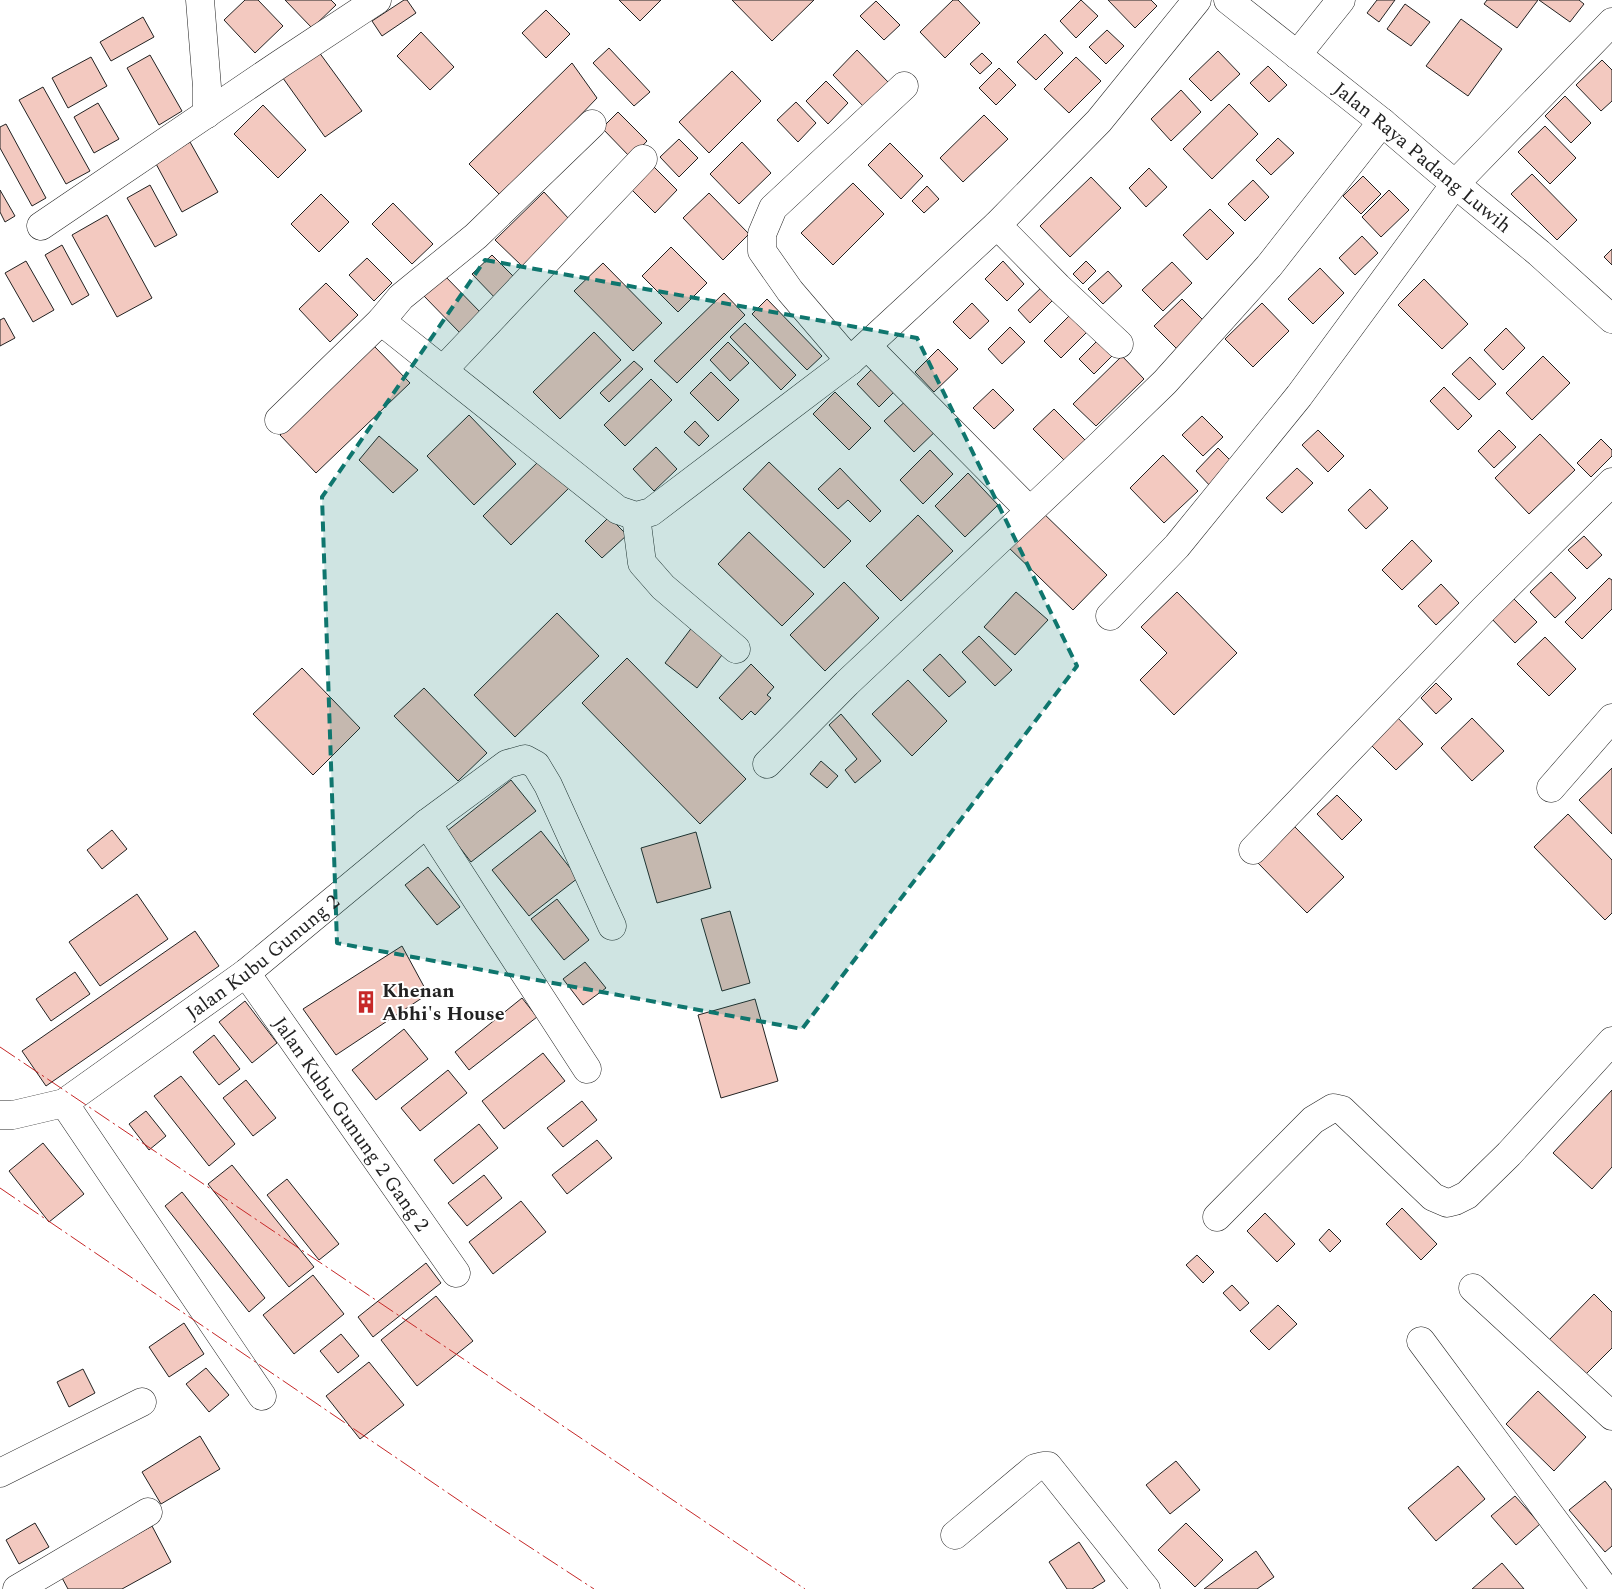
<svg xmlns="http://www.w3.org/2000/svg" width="1612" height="1589" viewBox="0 0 1612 1589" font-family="Spectral,serif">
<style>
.building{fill:#f3c9c0;stroke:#222}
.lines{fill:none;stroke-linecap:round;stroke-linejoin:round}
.minor-casing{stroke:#222;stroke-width:29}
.major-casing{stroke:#222;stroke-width:29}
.minor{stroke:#fff;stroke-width:28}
.major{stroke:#fff;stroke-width:28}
.power{stroke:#c62828;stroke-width:1;stroke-dasharray:18 4 2.5 4;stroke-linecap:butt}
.marked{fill:#0f766e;fill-opacity:0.2;stroke:#0f766e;stroke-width:4;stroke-dasharray:10 6;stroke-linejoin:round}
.labels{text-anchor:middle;stroke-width:4;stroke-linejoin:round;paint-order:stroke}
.street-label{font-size:20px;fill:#222;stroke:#fff}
.poi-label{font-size:20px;font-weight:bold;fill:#222;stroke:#fff;text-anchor:start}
</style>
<rect width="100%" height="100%" fill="#fff"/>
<path class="building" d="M245,0h13l25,26 -28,27 -31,-33z
M285,0h46l5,5 -24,23z
M404,0h3l9,13 -34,23 -10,-15z
M619,0h42l-21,21z
M732,0h82l-42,41z
M953,0h5l22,23 -35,35 -25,-26z
M1081,0l17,16 -22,22 -16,-17z
M1108,0h43l6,6 -22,22z
M1377,0h18l-16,22 -12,-9z
M1487,0h51l-21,28 -33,-24z
M1539,0h40l5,4 -14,18z
M876,1l24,24 -16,15 -24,-24z
M1405,4l25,18 -19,24 -24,-17z
M546,10l24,24 -24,24 -24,-25z
M143,17l11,20 -43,24 -11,-19z
M1461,19l41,30 -34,47 -42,-30z
M1107,30l17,16 -18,18 -17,-17z
M421,32l33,35 -24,23 -33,-34z
M1045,34l18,19 -27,27 -19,-18z
M316,48l46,63 -37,26 -45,-63z
M609,48l41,44 -16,14 -41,-43z
M857,50l32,33 -25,24 -31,-32z
M1218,51l22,23 -29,27 -22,-22z
M982,53l10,10 -12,11 -10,-10z
M150,55l32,56 -23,14 -32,-57z
M91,57l16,29 -39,22 -16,-30z
M1076,57l25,24 -32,32 -25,-24z
M1602,60l10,10v31l-11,10 -25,-26z
M572,63l25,35 -95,99 -33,-33z
M1268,66l19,19 -18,17 -19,-19z
M999,68l17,17 -20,20 -17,-17z
M732,71l29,30 -52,52 -30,-31z
M826,81l22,22 -20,21 -22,-23z
M43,87l47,84 -24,13 -47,-84z
M1181,90l20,22 -30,29 -20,-22z
M1565,96l26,27 -20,20 -26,-27z
M796,102l20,21 -18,19 -21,-22z
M98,103l21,36 -25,14 -20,-36z
M1229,104l29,30 -46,45 -29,-30z
M263,105l43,45 -28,28 -44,-44z
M618,112l29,29 -16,17 -29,-30z
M984,115l24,24 -45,43 -23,-24z
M6,124l40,74 -14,8 -32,-58v-21z
M1545,126l31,32 -26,26 -32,-32z
M1278,138l16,15 -23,22 -15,-15z
M679,139l19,19 -19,19 -19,-20z
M190,142l28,50 -36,20 -27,-50z
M742,142l29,31 -32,31 -29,-30z
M890,143l33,33 -22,23 -33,-34z
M652,165l25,25 -22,23 -26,-26z
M1149,168l18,19 -21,20 -17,-19z
M1532,174l45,46 -20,20 -46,-46z
M1363,176l18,18 -20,20 -18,-18z
M1091,177l30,31 -51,49 -30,-31z
M1253,180l16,17 -24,24 -17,-17z
M853,183l31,31 -51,51 -32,-32z
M150,185l27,50 -22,12 -28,-49z
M927,186l12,13 -15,14 -12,-12z
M0,190l15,26 -10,6 -5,-10z
M1389,190l20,20 -28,27 -19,-20z
M544,192l25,27 -47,47 -27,-26z
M709,193l40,41 -26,26 -40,-42z
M321,194l28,28 -30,30 -28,-28z
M393,203l40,41 -21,20 -40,-40z
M1210,209l24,24 -27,27 -24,-25z
M107,215l45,83 -35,19 -45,-82z
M1362,236l16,17 -23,22 -16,-17z
M62,245l27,50 -17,10 -27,-50z
M671,247l36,36 -29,29 -36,-36z
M1612,249v16l-8,-8z
M492,255l26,26 -20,20 -26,-27z
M367,258l25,25 -18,18 -25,-26z
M26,261l28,49 -21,12 -28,-49z
M1003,261l21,23 -17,17 -22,-22z
M1086,261l10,10 -13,13 -10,-10z
M1172,262l20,21 -29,28 -21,-21z
M603,263l59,60 -29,28 -59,-60z
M1320,268l24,25 -31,31 -25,-25z
M1108,271l14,15 -19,18 -15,-15z
M444,275l37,38 -21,20 -36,-37z
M1424,279l44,45 -26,25 -44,-44z
M326,283l32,32 -28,27 -31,-33z
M1044,285l12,12 -26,26 -12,-13z
M724,293l21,22 -68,68 -23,-22z
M767,299l55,57 -15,14 -55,-56z
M1182,299l23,23 -28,27 -23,-23z
M972,303l17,18 -19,18 -17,-17z
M1262,303l27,28 -36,36 -28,-28z
M1070,315l17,17 -26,26 -17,-17z
M4,318l11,20 -15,8v-26z
M745,323l51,52 -15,15 -51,-53z
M1010,327l15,15 -23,22 -14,-15z
M1506,328l19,20 -22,22 -19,-20z
M594,332l27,28 -61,59 -27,-27z
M1100,338l15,15 -21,21 -15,-15z
M728,342l21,21 -19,18 -20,-21z
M374,346l36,37 -94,90 -36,-38z
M938,349l20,20 -24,23 -19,-20z
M1122,356l22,23 -48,47 -23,-22z
M1543,356l27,27 -38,37 -26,-27z
M1470,357l26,27 -17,16 -27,-26z
M634,361l9,8 -34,33 -9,-9z
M873,368l22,23 -16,16 -22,-23z
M711,372l28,28 -21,21 -28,-28z
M651,379l21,21 -47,46 -21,-21z
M1444,387l28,29 -14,14 -28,-29z
M993,389l21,21 -20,19 -21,-21z
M835,392l36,36 -22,22 -36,-36z
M910,397l30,30 -26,25 -30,-31z
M1054,409l31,31 -21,20 -31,-31z
M469,415l47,49 -42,41 -47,-49z
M1202,416l21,21 -20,19 -21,-21z
M695,421l14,15 -10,10 -15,-14z
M1318,430l26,26 -16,16 -26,-27z
M1499,430l17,17 -22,21 -16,-17z
M1540,434l35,36 -46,44 -34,-36z
M379,436l39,34 -25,23 -34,-33z
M1601,439l11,11v6l-21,21 -14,-14z
M656,447l21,22 -23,22 -21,-22z
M1218,448l18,18 -23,23 -17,-18z
M930,450l23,24 -30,30 -23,-24z
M1163,455l35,36 -34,32 -34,-35z
M542,458l28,29 -59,58 -28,-29z
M769,462l82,79 -27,27 -81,-79z
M840,468l41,43 -11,11 -22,-22 -10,9 -20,-20z
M1297,468l16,15 -31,30 -16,-15z
M968,473l30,32 -33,32 -30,-31z
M1370,489l18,19 -22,21 -18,-19z
M1040,510l67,65 -34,35 -67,-65z
M918,515l35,36 -52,50 -35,-35z
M609,517l18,18 -25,23 -17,-17z
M749,532l65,62 -32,32 -64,-62z
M1584,536l18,19 -15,14 -19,-19z
M1412,540l20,21 -30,29 -20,-20z
M1551,572l25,26 -21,20 -25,-26z
M1609,578l3,2v29l-30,30 -17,-17z
M844,582l35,36 -54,53 -35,-36z
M1441,584l18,19 -23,22 -18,-19z
M1016,592l32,28 -33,35 -31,-28z
M1177,592l60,61 -63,62 -34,-35 27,-27 -26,-26z
M1511,596l26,26 -22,21 -25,-26z
M557,613l42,43 -84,81 -41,-42z
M693,626l32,25 -28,37 -32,-25z
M979,636l33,34 -17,16 -33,-34z
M1545,637l31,32 -27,27 -32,-32z
M940,654l26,28 -17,15 -26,-27z
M627,658l119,121 -46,45 -118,-121z
M751,664l23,23 -7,8 4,3 -16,17 -4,-4 -9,9 -23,-22z
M302,668l58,60 -47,47 -60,-61z
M908,680l39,41 -35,35 -40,-42z
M1436,683l16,16 -16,15 -15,-16z
M424,688l63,65 -29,28 -64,-65z
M841,714l40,47 -26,22 -10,-13 12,-11 -28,-34z
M1397,717l26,27 -27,26 -26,-26z
M1472,718l32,33 -32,30 -31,-33z
M821,761l17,15 -11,12 -17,-14z
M1612,768v66l-33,-34z
M511,780l25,31 -65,51 -24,-31z
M1337,795l25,25 -20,20 -25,-26z
M1568,814l44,46v53l-7,7 -71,-73z
M1294,826l50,51 -37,36 -50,-51z
M112,830l15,19 -25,20 -15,-19z
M541,831l37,47 -49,38 -37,-46z
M696,832l15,56 -54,15 -16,-55z
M428,867l32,40 -23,18 -32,-40z
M137,894l31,45 -68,47 -31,-44z
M557,899l32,41 -25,20 -33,-41z
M730,911l20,72 -28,8 -21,-72z
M195,931l24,35 -173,120 -24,-35z
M402,946l26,48 -92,61 -33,-46z
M585,962l21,26 -23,17 -20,-26z
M75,972l15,22 -39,27 -15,-22z
M522,998l15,19 -68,53 -14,-18z
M755,999l23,82 -57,17 -23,-83z
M245,1001l32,42 -25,20 -33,-41z
M404,1029l24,30 -52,41 -24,-30z
M214,1035l26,34 -21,16 -26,-33z
M543,1053l22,28 -61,48 -22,-28z
M448,1070l19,23 -47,38 -19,-23z
M181,1076l54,68 -26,22 -55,-70z
M246,1080l30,38 -23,18 -30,-38z
M1612,1090v77l-20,22 -39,-36z
M582,1101l15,19 -34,27 -16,-19z
M146,1111l20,25 -17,14 -20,-26z
M479,1124l19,24 -45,36 -19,-24z
M597,1140l15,18 -45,36 -15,-19z
M43,1143l41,51 -35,28 -40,-51z
M232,1165l82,102 -25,20 -81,-103z
M484,1175l18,23 -35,28 -19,-23z
M287,1179l52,65 -20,16 -52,-65z
M182,1192l83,106 -16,14 -84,-106z
M521,1201l25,31 -53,42 -24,-32z
M1402,1208l35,36 -16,16 -35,-36z
M1265,1213l30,31 -18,18 -30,-31z
M1329,1229l12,12 -11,11 -11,-12z
M1197,1255l17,17 -11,11 -17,-18z
M426,1263l15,20 -68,54 -15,-20z
M313,1275l31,39 -50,40 -31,-39z
M1232,1285l17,18 -9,8 -17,-18z
M1594,1294l18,18v36l-29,29 -36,-35z
M436,1296l37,45 -56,45 -36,-46z
M1278,1305l19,19 -28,26 -19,-19z
M184,1323l20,31 -35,23 -20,-30z
M341,1334l18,22 -21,17 -18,-22z
M369,1362l35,43 -44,34 -34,-43z
M206,1368l23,27 -20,17 -23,-28z
M83,1369l12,24 -26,14 -12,-25z
M1538,1391l48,46 -32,34 -48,-47z
M200,1436l20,33 -59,35 -19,-32z
M1176,1461l24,29 -30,24 -24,-29z
M1458,1466l27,33 -49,42 -28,-33z
M1605,1481l7,9v56l-7,6 -36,-42z
M1515,1496l25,28 -24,21 -25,-29z
M35,1523l14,24 -30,17 -13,-24z
M1186,1523l37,37 -28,27 -37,-37z
M152,1526l19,36 -49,27h-54l-7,-13z
M1079,1542l26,39 -13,8h-25l-18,-27z
M1256,1551l18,26 -17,12h-53z
M1502,1563l22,26h-52z"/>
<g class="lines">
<defs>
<g id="minor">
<path d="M200,0l7,87v27"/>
<path d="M1297,55l44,-55"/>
<path d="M997,225l61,62 61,57"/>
<path d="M41,226l239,-162 97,-64"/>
<path d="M381,321l237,189 18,6 15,-4 199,-151 147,-136 102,-104 98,-121"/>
<path d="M867,346l162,164"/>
<path d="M850,361l-60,-70 -28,-40v-17l11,-26 131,-122"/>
<path d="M443,370l200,-211"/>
<path d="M279,420l102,-99 20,-24 75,-61 116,-112"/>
<path d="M636,516l6,47 21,24 73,62"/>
<path d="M1110,616l67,-70 122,-150 156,-212 157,-162"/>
<path d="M767,764l80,-81 252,-237 66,-64 104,-116 113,-144"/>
<path d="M1551,788l61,-70"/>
<path d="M427,823l160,246"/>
<path d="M1253,850l231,-241 128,-127"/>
<path id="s1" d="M246,973l210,300"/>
<path d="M64,1103l198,293"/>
<path id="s2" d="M0,1115h13l51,-12 182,-130 181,-150 80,-59 18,-5 11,6 12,20 64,141"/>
<path d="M1217,1217l96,-97 20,-12 9,2 91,87 14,6 8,-2 12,-6 42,-41 103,-113"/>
<path d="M1473,1288l139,128"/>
<path d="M1421,1341l184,248"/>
<path d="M0,1473l142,-71"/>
<path d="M955,1535l80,-67 8,-2h5l98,123"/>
<path d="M17,1589l131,-77"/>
</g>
<g id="major">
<path id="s3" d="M1228,0l154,122 55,47 102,84 73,66"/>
</g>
</defs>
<use href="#minor" class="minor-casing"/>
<use href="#major" class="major-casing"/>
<use href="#minor" class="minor"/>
<use href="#major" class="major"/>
<path class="power" d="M0,1047l805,542
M0,1188l473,322 121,79"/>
</g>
<path class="marked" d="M485,260l432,78 160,328 -275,363 -465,-86 -15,-446z"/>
<defs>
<symbol id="building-bare" viewBox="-9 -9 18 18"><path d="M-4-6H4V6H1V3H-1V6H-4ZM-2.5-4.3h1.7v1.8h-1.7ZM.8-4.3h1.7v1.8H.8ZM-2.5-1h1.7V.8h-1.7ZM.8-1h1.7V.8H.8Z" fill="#c62828" stroke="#fff" stroke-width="2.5" paint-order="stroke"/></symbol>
</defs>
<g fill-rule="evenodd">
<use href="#building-bare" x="350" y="986" width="32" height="32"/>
</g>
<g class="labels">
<g class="street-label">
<text dy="7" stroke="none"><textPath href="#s3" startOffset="250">Jalan Raya Padang Luwih</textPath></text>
<text dy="7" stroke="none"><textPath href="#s2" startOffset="312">Jalan Kubu Gunung 2</textPath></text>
<text dy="7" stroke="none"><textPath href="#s1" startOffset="184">Jalan Kubu Gunung 2 Gang 2</textPath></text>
</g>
<g class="poi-label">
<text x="382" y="997">Khenan<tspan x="382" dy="23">Abhi's House</tspan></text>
</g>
</g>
</svg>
